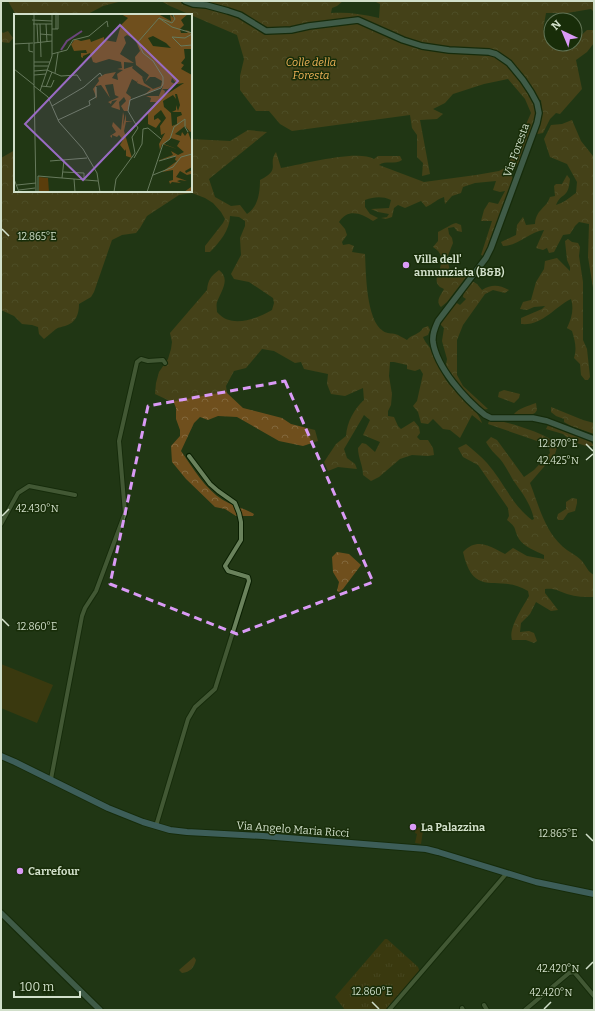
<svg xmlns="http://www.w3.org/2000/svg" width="595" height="1011" viewBox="0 0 595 1011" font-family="Bitter,serif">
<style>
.grass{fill:url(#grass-tufts)}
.forest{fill:url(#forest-crowns)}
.garden{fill:#5a3d0b}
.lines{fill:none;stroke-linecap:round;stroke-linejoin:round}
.minor-casing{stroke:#091e00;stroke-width:6}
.secondary-casing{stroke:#091e00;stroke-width:8}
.primary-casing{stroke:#091e00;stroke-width:8}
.minor{stroke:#6a825c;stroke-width:4}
.secondary{stroke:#658885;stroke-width:5.5}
.primary{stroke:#5f8eae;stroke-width:6}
.marked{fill:none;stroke:#da9af6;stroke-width:3;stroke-dasharray:8 5;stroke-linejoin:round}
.ticks{fill:none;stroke:#d1dfca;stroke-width:1.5}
.poi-dot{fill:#da9af6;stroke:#182d09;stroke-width:1.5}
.labels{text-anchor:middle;stroke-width:3;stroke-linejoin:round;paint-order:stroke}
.park-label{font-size:11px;font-style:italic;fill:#efb258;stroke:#182d09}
.street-label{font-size:11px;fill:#d1dfca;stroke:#182d09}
.poi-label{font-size:11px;font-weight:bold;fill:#d1dfca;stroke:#182d09;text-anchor:start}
.inset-river{fill:none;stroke:#6c457d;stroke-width:2}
.inset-road{fill:none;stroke:#677a5d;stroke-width:1}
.view{fill:#996bc3;fill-opacity:0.15;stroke:#996bc3;stroke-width:2}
.inset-edge{fill:none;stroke:#d1dfca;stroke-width:2}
.ticks-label{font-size:10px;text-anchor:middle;fill:#d1dfca;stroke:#182d09;stroke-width:3;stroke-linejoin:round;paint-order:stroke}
</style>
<defs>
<pattern id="grass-tufts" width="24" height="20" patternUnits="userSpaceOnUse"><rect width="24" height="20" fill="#5a3d0b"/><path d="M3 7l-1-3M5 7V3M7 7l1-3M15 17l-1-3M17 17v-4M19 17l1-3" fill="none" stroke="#71592d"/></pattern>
<pattern id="forest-crowns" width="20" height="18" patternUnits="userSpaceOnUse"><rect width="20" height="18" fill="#6f4f1d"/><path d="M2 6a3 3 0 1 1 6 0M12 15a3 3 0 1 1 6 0" fill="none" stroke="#82683c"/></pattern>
</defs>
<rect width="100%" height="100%" fill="#213714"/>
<path class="grass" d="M385,939h2l31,28 1,3v3l-31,37h-43l-10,-13z"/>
<path class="forest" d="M8,1h114l-19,5 -17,9h-70z
M161,1h182l-6,5 -5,2 -1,5c17,-1 31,1 48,5l1,-14 -6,-3h220v11l-3,-3 -24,4h-21l-3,17 8,4v10h24v-3l12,-11h7v13l-7,9 -11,8 6,29 -22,25 -4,-1 -6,6 -7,14 -6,1 5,-23 -1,-11 -7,2 2,17 -16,41 -9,14 2,5 -25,70 -4,7 -3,-1 11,-34h-11l3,-11 5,-8 9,2 7,-13 -5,1 -7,-2 3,-9 -21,2 -12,4 -2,6 -9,3 -7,8 -1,-7c-7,2 -11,7 -18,10l-5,-6 -16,7 -7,-3 -4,3 -2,9 -6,2 -5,-1 6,-1 2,-3 -11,-2 -7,-3 18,-1 2,-8c-9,-4 -17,-3 -26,0v7l5,7 8,4 -5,3c-12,-8 -25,-13 -34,1l6,7 2,6 -5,7 1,3 6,-1 5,2 -2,6 13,2c1,19 1,66 18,77 4,3 9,2 12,3 4,1 8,4 12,6 5,-6 12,-5 16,-12l5,-2 2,4 -2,5 -5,2c2,6 6,8 8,13 6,11 10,23 17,33 9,10 31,28 34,40l-10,-8 -12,23 -10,-8 -7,-1 -10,-10 -5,5 -7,-1 -3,-11 -5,-6 4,-5 6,-27 -3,-5 -5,2 -8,-2v-4l-13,-3h-4l-1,14 3,18 -1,11 -3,6v5l6,1 4,9 3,3 13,-8 5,6 1,6 -3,4 3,3h8l5,8 1,7 -6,1 -16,-1 -12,4 -21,18 -8,4 -8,-6c0,-10 -5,-17 -5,-27l4,-5 4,1 9,8 5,-10 -17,-7 7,-15 -6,-5 -20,34 3,9 8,6 2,5 -19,-2 -10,4 -4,-9 12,-18 10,-8c1,-14 8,-27 18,-36l-1,-12 -18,8 -14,-2 -4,-10 1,-10 -24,-5 -3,-7 -6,1 -21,-12 -12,-2 -16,19 -12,3 -8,15 1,7 16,15 39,10 9,6 24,6 3,11 -15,5 -24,-5 -42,-24 -19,-1 -10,4 -8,-3 -6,6 -13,28c12,17 24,38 42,49 10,6 21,8 31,14l-1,2h-17l-11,-7 -10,-2 -29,-28 -14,-17 -1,-16 9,-10v-6l-4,-11v-11l-2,-5 -19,-9 1,-11 3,-11 9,-13 3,-10 1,-7 -2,-9 37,-43c1,-10 4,-14 12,-20 12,9 2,21 -2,32 -1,3 0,7 0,10 14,17 39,7 55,-2l2,-7 -1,-5 -24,-16 -15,-3 -3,-5 10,-19 -1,-17 5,-12v-5l-6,-4 -9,-1c0,14 -11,27 -20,36h-5v-6l18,-23 2,-4 -4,-7 -8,-9 -8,-5 -13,-5 -13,2 -32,21 -7,12 -4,5 -14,2 -10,5 -18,52 -3,5 -12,7c0,10 -3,19 -14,22 -3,1 -6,1 -9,3 -4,3 -8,7 -12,10l-5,-5 -1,-7 -6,-2 -10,-1 -8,-8 -13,-6v-152l14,-8v41h176v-52l39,2 18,-11 19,2 -58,47 6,18 16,9 9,-1 7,9c11,-7 13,-21 13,-34 22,-11 7,-15 16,-28l5,16c19,-3 76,-19 93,-9l4,-3h22l2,4c-7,5 -17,0 -23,5l45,17 52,-7 23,-4 8,-4 24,-54 -6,-14 -17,-20 -24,5 -31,10 -8,9 -12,6 10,5 -6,5 -17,1 10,54 -8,2 1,-13 -6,-6v-22l-5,-7 -2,-13 -118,16 -12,-7 -11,-13h-13l-16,-21v-14l4,-17 -7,-24 -67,-29z
M1,31l2,2 5,-2 5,7 -4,5 -8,-1z
M572,120l9,21 12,15 1,-7v145l-6,-37 1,-33 -10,-2 -4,4 -5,8 -7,1 -9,17 -5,1 -2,-5 -4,2 -7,-2 8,-18c-15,2 -26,16 -41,16l-2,-4 15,-7 1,-10 6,-8 3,8 9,-1c1,-15 11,-15 15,-27l5,-1 -1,-10 2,-2h6l5,-9 3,4c-2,21 -8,12 -14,26 7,-2 13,-7 20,-12l1,-11 -10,-18 -17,-7 -6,-18 7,-14 11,-1z
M456,223l5,2 1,7 -5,-1 -3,-4 -6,1 1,6 3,4 1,5 -6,15 3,13 4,6 6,-3 7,2 -20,26 -6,5c-6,-6 0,-12 3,-18 -21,-8 12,-28 -11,-42l5,-6v-9c7,-3 11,-7 18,-9z
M568,239l4,3 6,1 2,4 -1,9 4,26v58l4,9 3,28 -2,3h-3l-4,-5 -1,-11 -6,-6c3,-10 1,-17 -2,-27l-5,-3c5,-10 7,-19 4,-29 -17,8 -28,27 -50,25v-6l21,-9 3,-3 -11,1 -7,3 -7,-1 3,-7 8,-2 5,-18 8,-13 1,-8 12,-3 13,13v-4l-3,-7 -2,-19z
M472,281l5,3 5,6c10,-6 17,-5 27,0l-4,3 -12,-3 -8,4 -22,31 -6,15v35l6,11 25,23 -7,1 -21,-22 -10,-13 -4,-10 1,-6 -5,-18 2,-13 -5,-5 16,-21 5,3 6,-6 -3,-2c1,-8 2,-12 9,-16z
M504,390l16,4 -1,4 -5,5 -16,-6 1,-5z
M536,403l1,7 -2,3c-6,3 -15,4 -21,1 5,-6 14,-8 22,-11z
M551,407l32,13 11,3v11l-23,-8 -7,-4v-3l-8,-3 -5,-4z
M496,420c21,5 45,12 62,24l-3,10 -25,29c9,23 14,46 32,63 6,6 15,9 20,15 5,6 5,10 12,14v22c-9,0 -18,0 -27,-3 -9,-3 -12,-6 -22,-5v4l13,17 -7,1 -15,-9 -6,12 -9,9 -1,9 9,-1 5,2 3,8 -3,2 -8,-3h-14c-4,-12 11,-33 17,-44l-1,-5c-30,-19 -54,10 -65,-39 14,-15 27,-6 42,2l8,-6 14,8 17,3v-4c-8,-4 -20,-8 -25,-16 -6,-11 -1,-10 -12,-19l2,-4 -1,-8 -30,-43 -15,-8 -5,-9 8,-4c7,6 15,12 21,19 16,18 25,42 45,57l2,-1c-4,-17 -12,-26 -21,-39 -4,-7 -8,-15 -13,-21 -6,-6 -10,-10 -14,-17l5,-5 6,3 27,37 10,-7 16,-17 -1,-5 -9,-6 -52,-18 1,-3z
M548,425l13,2 30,15 3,4h-8l-15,-5 -8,-7 -17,-5z
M572,498l5,1v4l-2,8 -7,2 -5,7h-5l-1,-2 1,-4 8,-5v-7z
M337,552l12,2 12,11 -18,24 -4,3 -2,-1 2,-9 -6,-10 -1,-15z
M194,957l2,3c-2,8 -6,12 -14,13l-3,-3z"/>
<path class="garden" d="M1,664l52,21 -16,38 -36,-15z
M422,823l2,1 -3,20 -6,-1 2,-9 -2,-1 1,-6 5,1z"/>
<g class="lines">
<defs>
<path id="minor" d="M1,524l17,-31 11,-7 46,9
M51,779l31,-163 3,-8 11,-17 29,-78 -6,-72 18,-79 4,-3 7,2 15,-1 2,3
M156,826l32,-107 7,-12 20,-18 34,-108 -1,-4 -20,-6 -3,-5 16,-26v-18l-2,-9 -4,-10 -17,-12 -8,-7 -21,-28
M484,1005l3,5
M462,1008l1,2
M389,1010l117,-136
M525,1010l44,-37 5,-1 20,24"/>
<path id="secondary" d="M185,1l8,3 13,1 22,6 12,4 26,16 25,-1 18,-4 49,-6 45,20 19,6 27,4 40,2 7,2 13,9 14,17 8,12 6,11 2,10 -2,10 -46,125 -5,10 -48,63c-3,7 -6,13 -5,21 4,26 32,57 52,73l6,3h42l14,3 47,18
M1,913l99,97"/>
<path id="primary" d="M1,756l14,6 93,46 35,14 27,8 17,2 76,4 163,13 12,3 98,30 58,12"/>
</defs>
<use href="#minor" class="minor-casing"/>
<use href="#secondary" class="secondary-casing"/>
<use href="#primary" class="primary-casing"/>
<use href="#minor" class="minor"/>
<use href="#secondary" class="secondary"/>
<use href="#primary" class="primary"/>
</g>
<path d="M0 0H595V1011H0ZM285,381l88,201 -136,52 -127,-50 38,-178z" fill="#213714" fill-opacity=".55" fill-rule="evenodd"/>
<path class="marked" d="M285,381l88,201 -136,52 -127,-50 38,-178z"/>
<path class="ticks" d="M2,229l7,7M586,444l7,7M586,460l7,-6M2,516l7,-7M2,619l7,7M586,834l7,7M586,969l7,-7M372,1002l7,7M544,1009l7,-7"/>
<g class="poi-dot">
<circle cx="406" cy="265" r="4"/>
<circle cx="413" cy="827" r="4"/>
<circle cx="20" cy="871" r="4"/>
</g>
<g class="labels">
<g class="park-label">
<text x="311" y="66">Colle della<tspan x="311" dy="13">Foresta</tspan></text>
</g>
<g class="street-label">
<text transform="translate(516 150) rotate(-70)" y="4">Via Foresta</text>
<text transform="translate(293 829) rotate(4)" y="4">Via Angelo Maria Ricci</text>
</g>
<g class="poi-label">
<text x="414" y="263">Villa dell'<tspan x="414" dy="13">annunziata (B&amp;B)</tspan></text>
<text x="421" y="831">La Palazzina</text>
<text x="28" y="875">Carrefour</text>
</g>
</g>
<g transform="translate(14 14)">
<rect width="178" height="178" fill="#213714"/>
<path d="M107,0h37l13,7 -1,-7 4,4 -1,-4h15l-7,6 3,5 -4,4 1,4h7l-3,-3 4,1 3,4 -1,14h-7l1,9 -4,5 3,2 -3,4 11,6v56l-2,1 -5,-6 -10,8 6,2 1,-4 3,4 3,-4 4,11v24l-7,4 1,2 6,-3v22h-8l7,-5v-13l-4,1 -7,-4 -4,6 11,4 -7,-1 -3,1 4,2 -9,-1 -2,2 -1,-3 4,-1v-10l-11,2 15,-11 -2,-1 1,-4 -19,5 16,-6 -2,-4 7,4 6,-3 -7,-6 3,-5 -9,-3 -7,6 13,5 -15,-5 -2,6 -1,-6 6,-11 -4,2 -1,-9 6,-8 -5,-8 -7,6v4l4,-2 3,3 -5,7 -8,-4v-11l8,-11h-6l1,-4 -5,-2h13l-1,2 5,-12 -20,10 8,-7 -14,-6 1,-3 -1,2 -5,-3 -6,14 5,4 -3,14h-4l-3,-5 5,-5 -2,-4 -5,5 1,8 -9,-3 6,-7 -5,1 -1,3 -3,-2 11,-5 -4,-2 -2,-11 -8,1 5,13 -9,-13 -5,1 1,13 -4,-10 6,-8 -1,-3 7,-4 11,-2 -4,6 6,2 -1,-6 6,-4 -6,-1 5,-1 -1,-6 -12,-3 -13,4 -3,-1 -3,-9 -7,3v2l-2,-1v-4h6l-1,-3 -12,1 -3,-7 -3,5 7,-10 6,2 9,-2 1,3 13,-5v3l12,2 5,-17 7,-7zM113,21l8,4 5,12 -5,6 1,8 13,10 -4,7 5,-5h5l7,4 -1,5 -8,3 -9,-6 -2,-6 2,1 -12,-10 1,-2 -9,3v-7l10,1 -14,-9 6,-11 -2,-6zM139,22l13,7 5,5 -18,-2 -5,-8zM158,64l5,6 7,-1 -20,13 1,-5 -3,-2h6l7,-5 -4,-2zM161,80h2l3,11 -2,6 -2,-6v5l-4,2h9l1,3 -5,2v7l-5,2 -1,-13 -7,-6 -1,-6 10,-6 3,4zM109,98l1,4 -1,10 3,-12v7h7l-7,1 -2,9 8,27 -6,-2v-7l-1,2 -5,-6 3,-5 -4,-5 -2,2 -5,-2v3l-2,-2 6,-4 -4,-6 1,-4 8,8z" fill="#6f4f1d" fill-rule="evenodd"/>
<path d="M25,163l9,1 1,14h-10z" fill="#5a3d0b"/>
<path class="inset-river" d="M47,36l6,-9 15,-10"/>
<path class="inset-road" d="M20,0v71M145,4l13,5 3,-4 -2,-4M145,4l13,9 20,6M18,6l20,1M19,10h19M23,10l1,19M26,10l1,33M32,10l1,18M38,15h6v-15M42,15v-15M26,20l12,1M178,20l-7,4 -13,-1 9,9 11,-1M15,29v8l4,1M20,29l18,-2M0,30l19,-1M38,40l15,-4 6,-10 16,-4 18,-15 1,6M20,48h16M20,52h14M0,55l20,16 2,107M20,57l13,-1 14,6 16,-1 4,6M41,59l3,-20M20,61l12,-1M20,72l14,11 11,25 24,27 14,24 3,19M27,72l10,1 3,-7M32,73l6,-15M26,77l12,-35v-42M38,92l32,-19 16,-14 2,3M44,106l32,-15 -1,-4 7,-4v-10M120,144l8,-14 1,-15 5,-1 13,11M36,147l37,-3M145,147l17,-5M49,158l21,1v7M139,161l20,-8 8,-10 11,-3M48,164l2,-18M0,165l5,13M60,165l1,13M3,171l19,-2M5,176l16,-2M24,178v-16l60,5M100,178l2,-13 19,-26 -3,-16 6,-9 -10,-17 2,-11 31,-12 2,-4v-7l-10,-16 -10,-8 -5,-11 21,-24M133,178l16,-48 7,-5 4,-12 11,-8v8l3,5"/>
<path class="view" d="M106,11l58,56 -95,99 -58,-56z"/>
<rect width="178" height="178" class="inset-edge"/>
</g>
<g class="ticks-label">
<text x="37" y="240">12.865°E</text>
<text x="558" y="447">12.870°E</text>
<text x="558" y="464">42.425°N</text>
<text x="37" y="512">42.430°N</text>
<text x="37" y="630">12.860°E</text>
<text x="558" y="837">12.865°E</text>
<text x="558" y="972">42.420°N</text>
<text x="372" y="995">12.860°E</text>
<text x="551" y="996">42.420°N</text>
</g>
<rect width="595" height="1011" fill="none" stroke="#d1dfca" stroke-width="4"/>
<g transform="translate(563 32) rotate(316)"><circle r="19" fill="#182d09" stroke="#627456"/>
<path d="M0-3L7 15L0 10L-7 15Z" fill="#da9af6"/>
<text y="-6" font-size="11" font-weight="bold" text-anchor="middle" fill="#d1dfca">N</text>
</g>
<path d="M14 991v6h66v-6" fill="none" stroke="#d1dfca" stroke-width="2"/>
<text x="20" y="991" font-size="12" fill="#d1dfca" stroke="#182d09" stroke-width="3" paint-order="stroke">100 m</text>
</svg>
